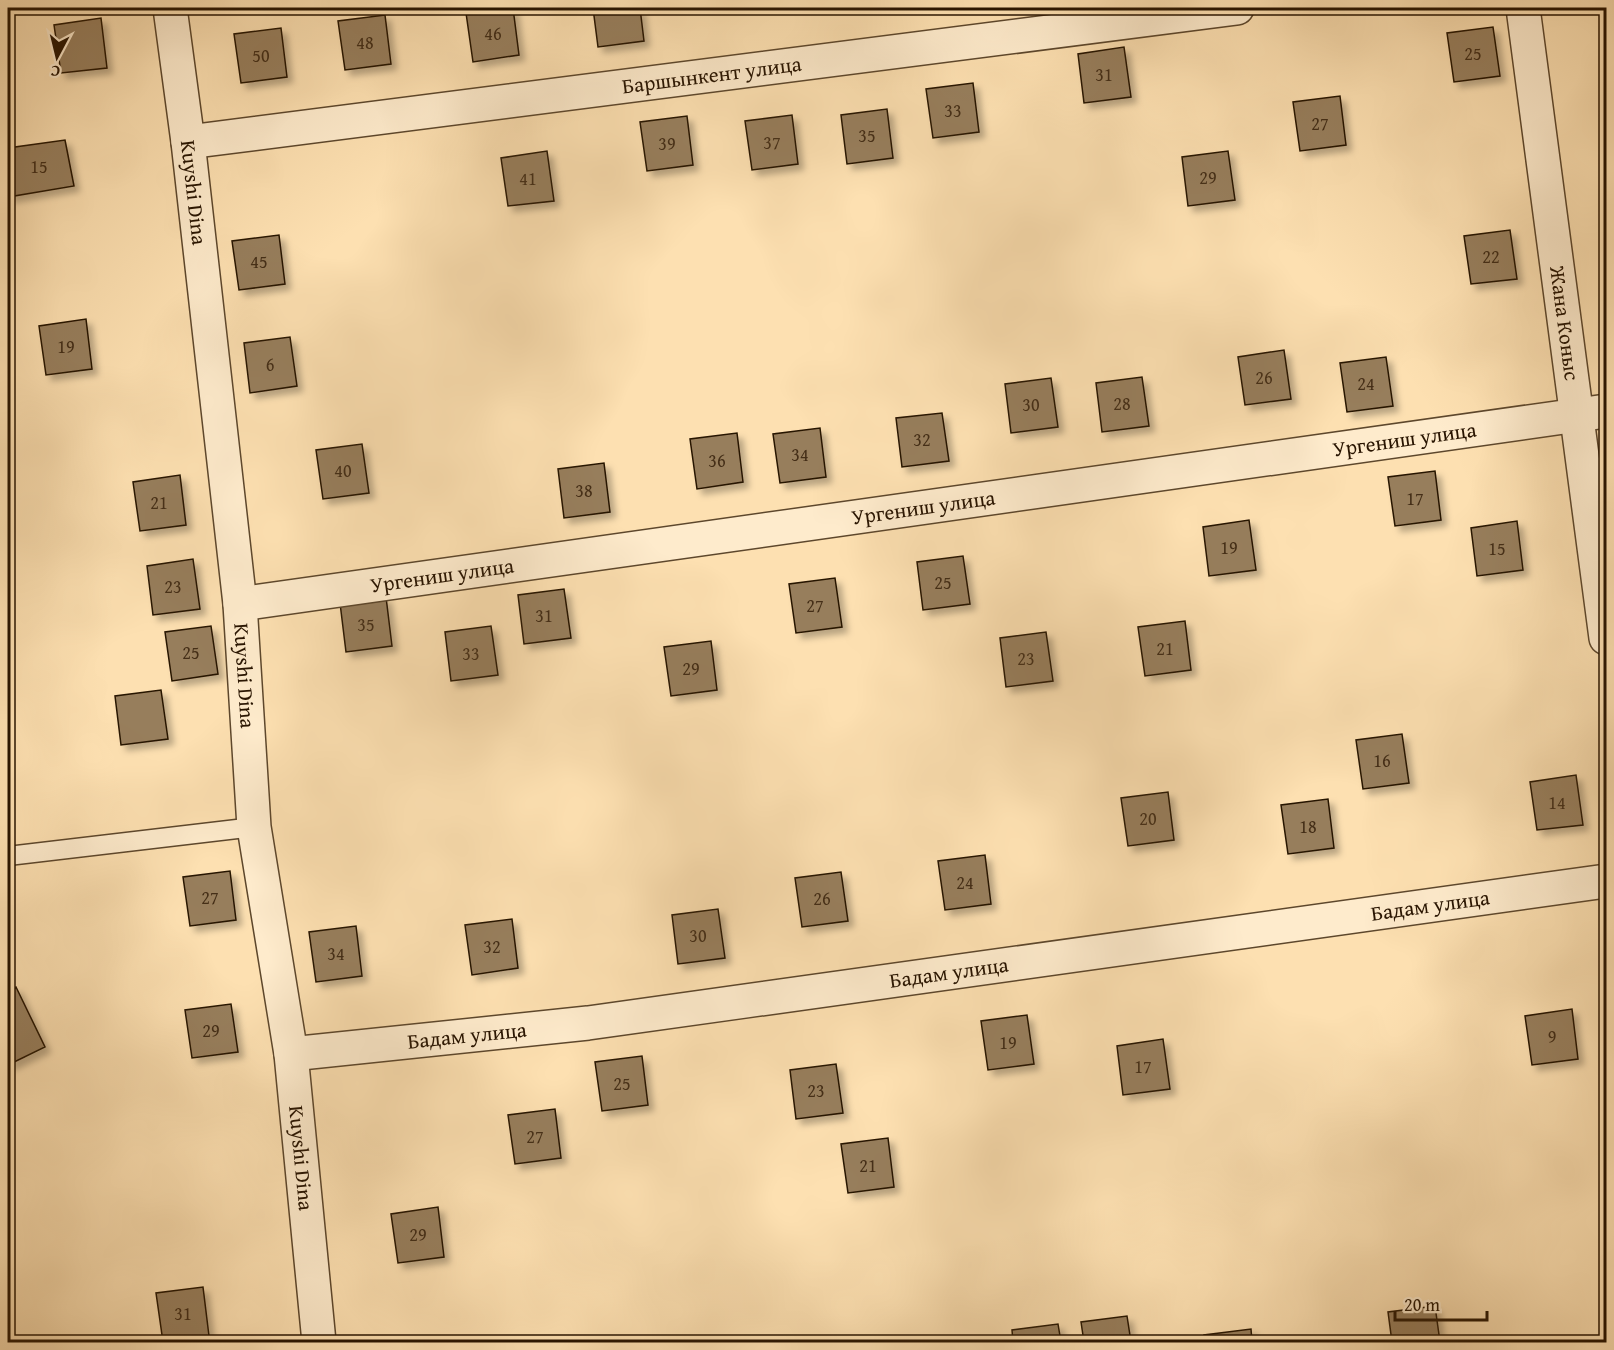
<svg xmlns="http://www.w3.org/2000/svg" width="1614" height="1350" viewBox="0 0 1614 1350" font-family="'Gentium Book Plus',serif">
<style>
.building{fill:#977e5c;stroke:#281400;stroke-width:1.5;filter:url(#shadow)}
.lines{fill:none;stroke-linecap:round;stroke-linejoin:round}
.service-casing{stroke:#5d472c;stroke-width:21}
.minor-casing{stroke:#5d472c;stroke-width:36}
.service{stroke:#feebcc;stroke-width:18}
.minor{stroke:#feebcc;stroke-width:33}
.labels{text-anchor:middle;stroke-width:4.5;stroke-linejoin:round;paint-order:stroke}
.number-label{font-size:18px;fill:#442e17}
.street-label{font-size:21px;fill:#281400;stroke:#feebcc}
</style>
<defs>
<filter id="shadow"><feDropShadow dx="5.5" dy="5.5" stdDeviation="3" flood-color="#0004"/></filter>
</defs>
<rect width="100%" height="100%" fill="#fde0b1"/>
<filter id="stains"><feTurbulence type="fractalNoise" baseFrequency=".00333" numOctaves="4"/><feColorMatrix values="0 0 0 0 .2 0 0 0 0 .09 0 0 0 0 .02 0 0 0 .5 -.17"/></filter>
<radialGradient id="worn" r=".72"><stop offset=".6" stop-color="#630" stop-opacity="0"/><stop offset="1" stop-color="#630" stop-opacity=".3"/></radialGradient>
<path class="building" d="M513,8l6,47 -46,7 -7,-49z
M593,8h47l4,33 -46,6z
M385,15l6,49 -46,6 -7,-49z
M101,18l6,50 -46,5 -7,-48z
M1493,27l7,49 -46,6 -7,-49z
M281,28l6,49 -46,6 -7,-49z
M1124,47l7,50 -47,6 -6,-49z
M973,83l6,49 -46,6 -7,-49z
M1340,96l6,49 -46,6 -7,-49z
M887,109l6,49 -46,6 -6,-49z
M792,115l6,49 -46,6 -7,-49z
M687,116l6,49 -46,6 -7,-49z
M65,140l9,46 -66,11v-49z
M547,151l7,50 -46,5 -7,-48z
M1228,151l7,49 -47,6 -6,-49z
M1510,230l7,49 -46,5 -7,-48z
M279,235l6,49 -46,6 -7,-49z
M86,319l6,50 -46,6 -7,-49z
M290,337l7,49 -47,7 -6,-50z
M1284,350l7,49 -46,6 -7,-48z
M1386,357l7,49 -46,6 -7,-49z
M1142,377l7,49 -47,6 -6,-49z
M1051,378l7,49 -47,6 -6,-49z
M942,413l7,48 -47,6 -6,-49z
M820,428l6,49 -46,6 -7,-49z
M737,433l6,49 -46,7 -7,-50z
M362,444l7,49 -46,6 -7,-49z
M604,463l6,49 -46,6 -6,-49z
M1435,471l6,49 -46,6 -7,-49z
M180,475l6,50 -46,6 -7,-49z
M1249,520l7,50 -47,6 -6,-49z
M1517,521l6,49 -46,6 -6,-48z
M963,556l7,48 -47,6 -6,-48z
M193,559l7,50 -47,6 -6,-49z
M835,578l7,49 -46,6 -7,-49z
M564,589l7,49 -47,6 -6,-49z
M386,597l6,49 -46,6 -6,-49z
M1185,621l6,49 -46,6 -7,-49z
M211,626l7,48 -46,7 -7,-49z
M491,626l7,49 -47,6 -6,-49z
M1046,632l7,49 -47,6 -6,-49z
M711,641l6,49 -46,6 -7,-49z
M161,690l7,49 -47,6 -6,-49z
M1402,734l7,49 -46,6 -7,-49z
M1576,775l7,50 -46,5 -7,-48z
M1168,792l6,48 -46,6 -7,-48z
M1328,799l6,49 -46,6 -7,-49z
M985,855l6,49 -46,6 -7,-49z
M230,871l6,49 -46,6 -7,-49z
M841,872l7,49 -46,6 -7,-49z
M718,909l7,49 -47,6 -6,-49z
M512,919l6,49 -46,7 -7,-50z
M356,926l6,50 -46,6 -7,-50z
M16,987l29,60 -37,18v-74z
M231,1004l7,48 -46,6 -7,-48z
M1572,1009l6,50 -46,6 -7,-49z
M1027,1015l7,49 -46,6 -7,-49z
M1163,1039l7,50 -47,6 -6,-49z
M642,1056l6,49 -46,6 -7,-49z
M836,1064l7,49 -47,6 -6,-49z
M555,1109l6,49 -46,6 -7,-49z
M888,1138l6,49 -46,6 -7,-49z
M438,1207l6,50 -46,6 -7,-49z
M203,1287l6,49 -46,6 -7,-49z
M1435,1306l5,36h-48l-4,-30z
M1127,1316l4,26h-47l-3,-20z
M1058,1324l3,18h-48l-1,-12z
M1251,1329l1,13h-47l-1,-7z
M763,1336l1,6h-48z"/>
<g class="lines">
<defs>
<path id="service" d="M8,856l246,-29"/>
<g id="minor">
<path id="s1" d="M170,8l18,134 52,462 14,223 37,227 28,288"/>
<path id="s2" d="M1523,8l83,630"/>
<path id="s3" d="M188,142l1049,-134"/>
<path id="s4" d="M240,604l1366,-193"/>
<path id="s5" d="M291,1054l297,-31 1018,-142"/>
</g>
</defs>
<use href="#service" class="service-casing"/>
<use href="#minor" class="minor-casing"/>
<use href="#service" class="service"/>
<use href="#minor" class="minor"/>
</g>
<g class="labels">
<g class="number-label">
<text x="493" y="40">46</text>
<text x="365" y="49">48</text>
<text x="1473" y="60">25</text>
<text x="261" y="62">50</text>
<text x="1104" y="81">31</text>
<text x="953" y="117">33</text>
<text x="1320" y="130">27</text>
<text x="867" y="142">35</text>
<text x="772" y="149">37</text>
<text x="667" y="150">39</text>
<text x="39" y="173">15</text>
<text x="1208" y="184">29</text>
<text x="528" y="185">41</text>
<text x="1491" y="263">22</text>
<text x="259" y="268">45</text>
<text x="66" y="353">19</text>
<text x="270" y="371">6</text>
<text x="1264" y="384">26</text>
<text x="1366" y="390">24</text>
<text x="1122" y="410">28</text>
<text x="1031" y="411">30</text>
<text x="922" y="446">32</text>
<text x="800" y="461">34</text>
<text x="717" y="467">36</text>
<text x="343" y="477">40</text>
<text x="584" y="497">38</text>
<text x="1415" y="505">17</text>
<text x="159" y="509">21</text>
<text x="1229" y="554">19</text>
<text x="1497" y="555">15</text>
<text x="943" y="589">25</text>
<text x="173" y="593">23</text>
<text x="815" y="612">27</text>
<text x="544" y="622">31</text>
<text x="366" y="631">35</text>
<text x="1165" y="655">21</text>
<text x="191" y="659">25</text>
<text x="471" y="660">33</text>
<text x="1026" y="665">23</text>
<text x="691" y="675">29</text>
<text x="1382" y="767">16</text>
<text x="1557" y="809">14</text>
<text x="1148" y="825">20</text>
<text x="1308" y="833">18</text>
<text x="965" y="889">24</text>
<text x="210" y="904">27</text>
<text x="822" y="905">26</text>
<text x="698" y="942">30</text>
<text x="492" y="953">32</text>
<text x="336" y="960">34</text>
<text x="211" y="1037">29</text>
<text x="1552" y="1043">9</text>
<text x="1008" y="1049">19</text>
<text x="1143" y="1073">17</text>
<text x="622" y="1090">25</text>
<text x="816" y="1097">23</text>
<text x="535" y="1143">27</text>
<text x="868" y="1172">21</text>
<text x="418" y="1241">29</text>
<text x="183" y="1320">31</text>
</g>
<g class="street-label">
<text dy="7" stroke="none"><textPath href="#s3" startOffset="528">Баршынкент улица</textPath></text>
<text dy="7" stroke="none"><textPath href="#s1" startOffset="186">Kuyshi Dina</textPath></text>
<text dy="7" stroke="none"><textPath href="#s2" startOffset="318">Жана Коныс</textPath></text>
<text dy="7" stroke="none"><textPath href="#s4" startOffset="1176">Ургениш улица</textPath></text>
<text dy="7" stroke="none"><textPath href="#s4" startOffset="690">Ургениш улица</textPath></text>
<text dy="7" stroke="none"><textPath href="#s4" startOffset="204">Ургениш улица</textPath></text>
<text dy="7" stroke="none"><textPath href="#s1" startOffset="672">Kuyshi Dina</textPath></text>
<text dy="7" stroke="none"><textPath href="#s5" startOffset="1149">Бадам улица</textPath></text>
<text dy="7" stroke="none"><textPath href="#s5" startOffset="663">Бадам улица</textPath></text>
<text dy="7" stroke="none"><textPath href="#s5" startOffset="177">Бадам улица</textPath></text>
<text dy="7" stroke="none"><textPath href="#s1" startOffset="1158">Kuyshi Dina</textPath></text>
</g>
</g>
<rect width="1614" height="1350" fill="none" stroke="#fde0b1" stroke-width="30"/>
<rect x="9" y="9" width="1596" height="1332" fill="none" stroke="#281400" stroke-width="3"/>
<rect x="15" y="15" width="1584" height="1320" fill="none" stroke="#281400" stroke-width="1.5"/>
<g transform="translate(57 57) rotate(187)" stroke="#feebcc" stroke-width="4.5" paint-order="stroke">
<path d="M0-4.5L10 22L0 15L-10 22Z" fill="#281400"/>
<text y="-9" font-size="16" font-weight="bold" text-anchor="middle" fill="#281400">С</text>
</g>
<path d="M1395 1311v9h92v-9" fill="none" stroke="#281400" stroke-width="3"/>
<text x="1404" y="1311" font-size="18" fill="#281400" stroke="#feebcc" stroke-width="4.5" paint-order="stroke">20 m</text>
<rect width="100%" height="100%" filter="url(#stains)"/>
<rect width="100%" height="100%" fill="url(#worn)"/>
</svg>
